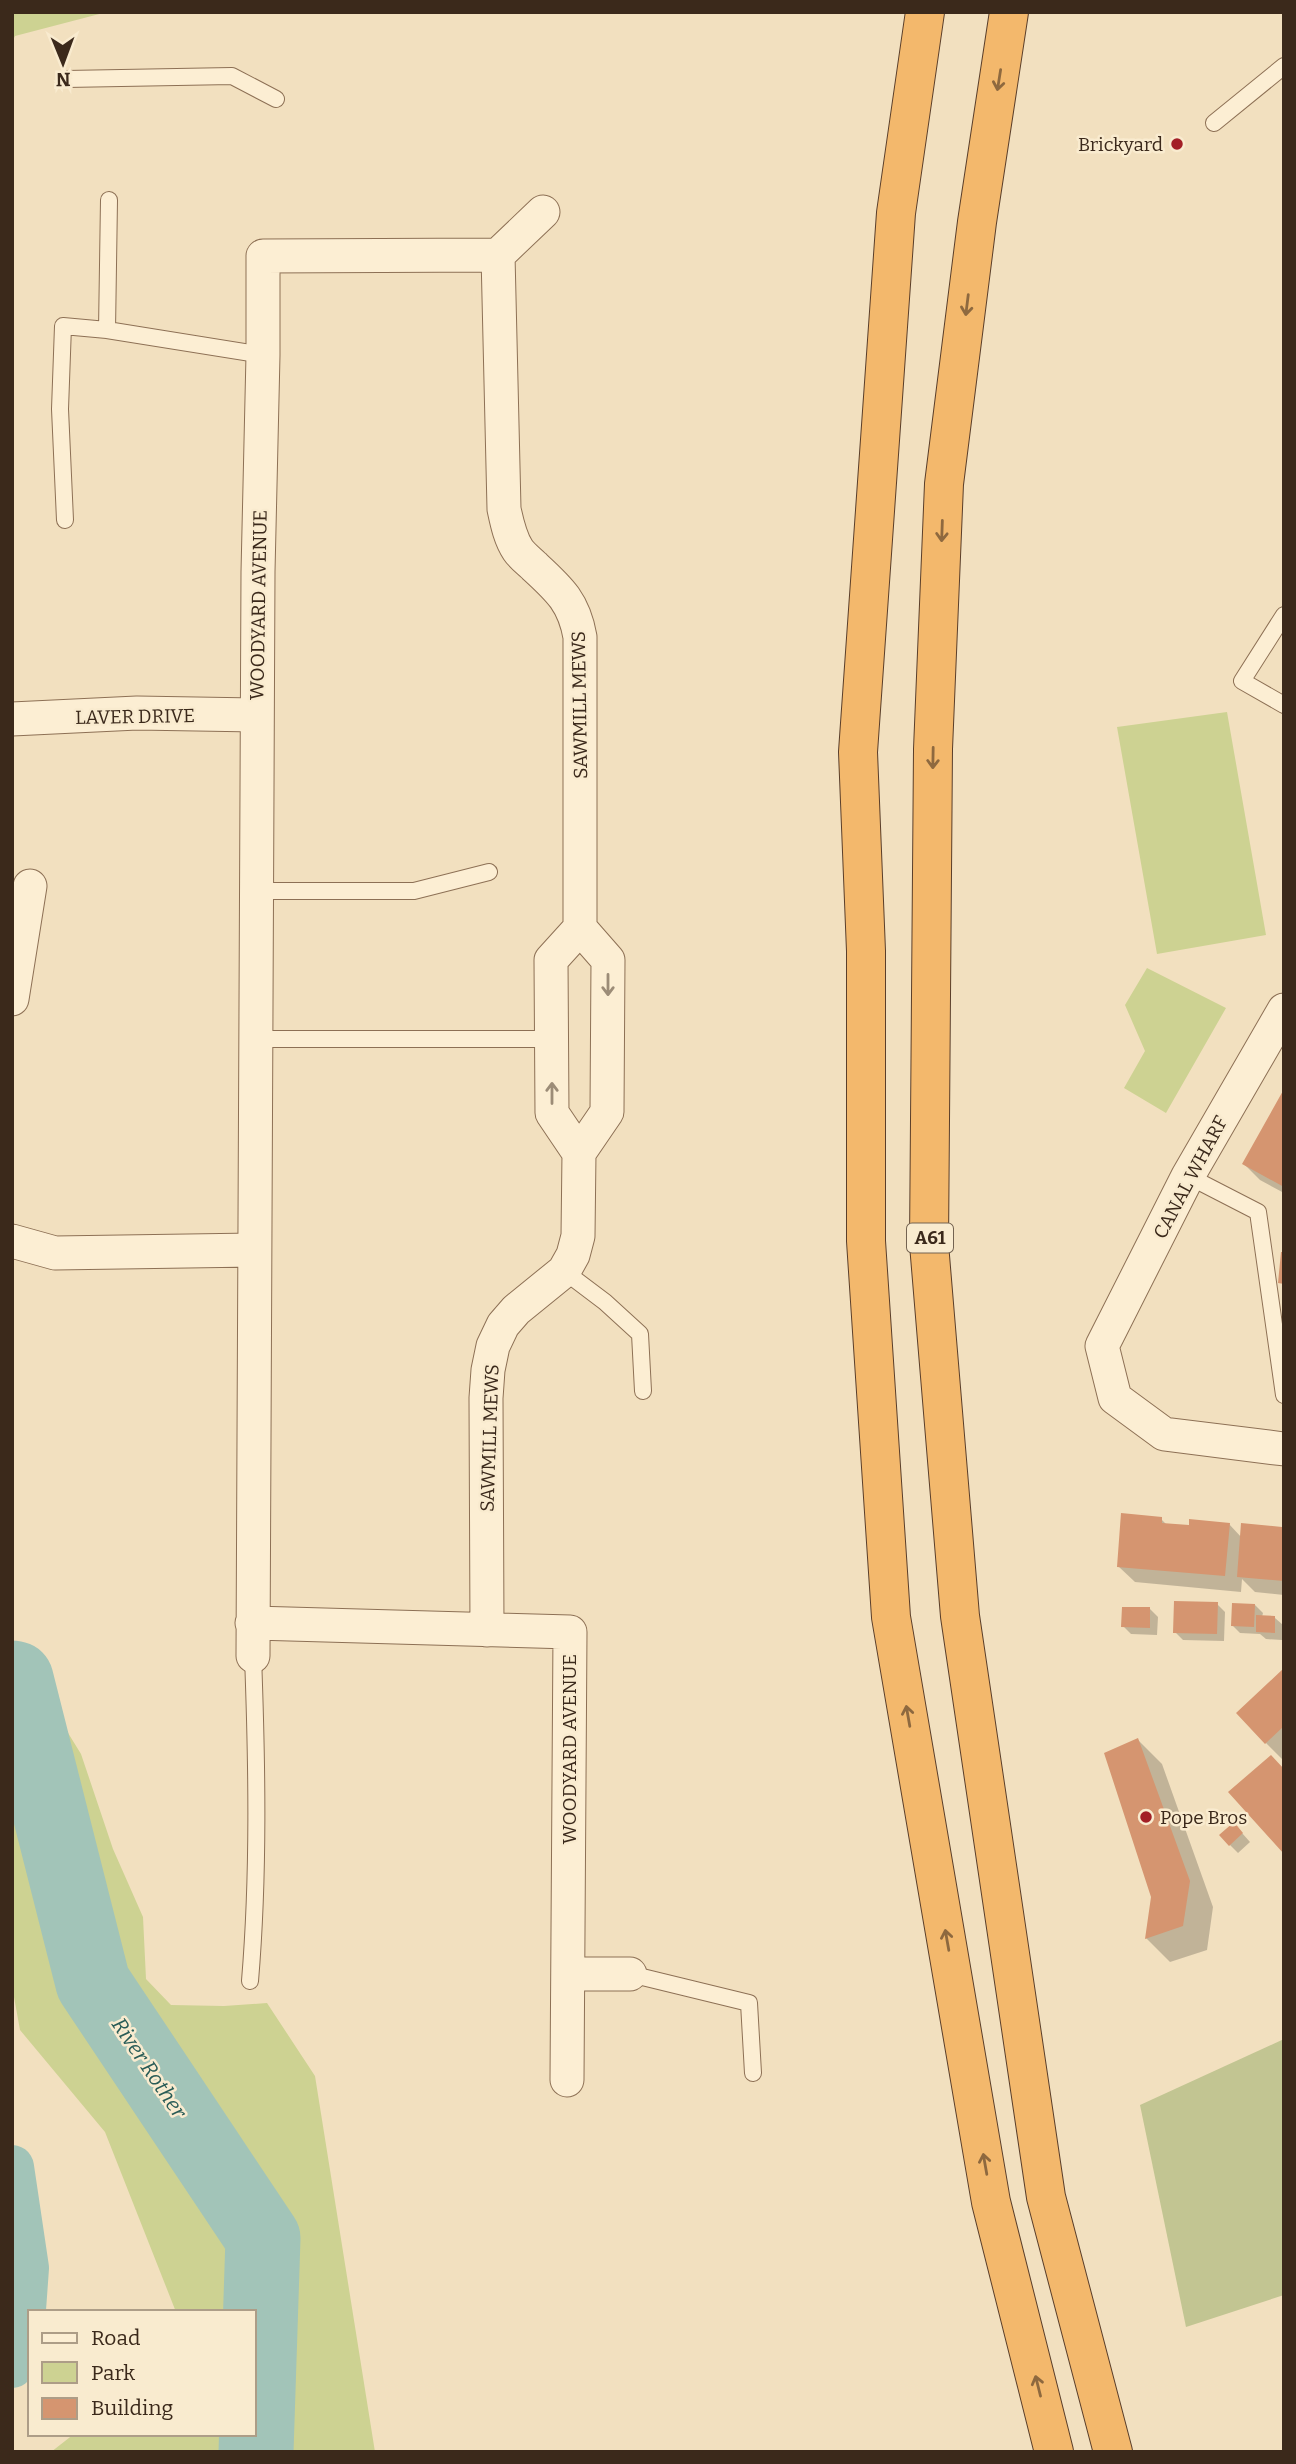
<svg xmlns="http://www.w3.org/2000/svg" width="1296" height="2464" viewBox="0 0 1296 2464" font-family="Bitter,serif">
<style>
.green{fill:#cdd292}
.cemetery{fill:#c2c592}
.shadow{fill:#0003}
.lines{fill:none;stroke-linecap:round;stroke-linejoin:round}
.canal{stroke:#a2c4b8;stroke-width:44}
.river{stroke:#a2c4b8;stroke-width:75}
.building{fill:#d59570}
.service-casing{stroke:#8d7055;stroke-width:18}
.minor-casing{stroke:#8d7055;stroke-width:35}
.trunk-casing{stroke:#5a3e2a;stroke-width:40}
.service{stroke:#fceed3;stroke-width:16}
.minor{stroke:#fceed3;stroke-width:33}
.trunk{stroke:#f3b86c;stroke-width:38}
.oneway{stroke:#8e693f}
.oneway2{stroke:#9c8c77}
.poi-dot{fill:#a31f26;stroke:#f9ebcf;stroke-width:2.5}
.labels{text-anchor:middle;stroke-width:5;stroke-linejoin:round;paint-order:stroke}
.shield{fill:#f9ebcf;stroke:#746351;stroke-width:2}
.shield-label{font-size:18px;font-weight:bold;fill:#3b291b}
.poi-label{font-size:19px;fill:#3b291b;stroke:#f9ebcf;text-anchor:end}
.street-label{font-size:19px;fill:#3b291b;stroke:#f9ebcf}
.water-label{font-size:21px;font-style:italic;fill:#295c57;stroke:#f9ebcf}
</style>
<rect width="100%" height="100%" fill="#f2e0bf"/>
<path class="green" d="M12,12h95l-92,24 -3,6z
M1227,712l39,223 -109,19 -40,-227z
M1147,968l79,40 -60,105 -42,-25 21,-37 -20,-46z
M12,1642l69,112 32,95 30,68 3,62 25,26 53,1 43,-3 48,73 60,376h-324l23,-18h180v-122h-78l-71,-180 -85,-102 -8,-44z"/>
<path class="cemetery" d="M1284,2039v256l-98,32 -46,-222z"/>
<path class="shadow" d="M1284,1093v100l-24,-13 -16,-16z
M1161,1519l6,6 23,2 39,-3 13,14 39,-10 3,3v64l-29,-3 -13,-13 -1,13 -106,-10 -17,-16z
M1217,1604l8,8 -1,29 -41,-1 -8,-8z
M1255,1605l8,8 -1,4 13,1 8,7 -1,15 -16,-1 -6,-5 -20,-1 -8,-8z
M1150,1609l8,8 -1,18 -26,-1 -8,-8z
M1284,1671v87l-2,1 -16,-16z
M1138,1740l24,24 51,143 -6,43 -37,12 -24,-24 6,-41z
M1234,1824l16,18 -12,11 -8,-8z"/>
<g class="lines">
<path class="canal" d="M12,2167l15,101 -6,83 -9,15"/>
<path class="river" d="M12,1678l4,1 77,304 170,255 -7,214"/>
</g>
<path class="building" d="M1284,1089v98l-42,-23z
M1281,1252h3v32l-6,-1z
M1121,1513l41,4v6l27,2v-6l41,4 -5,53 -108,-9z
M1241,1523l41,4 2,54 -47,-4z
M1174,1601l44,1 -1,32 -44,-1z
M1232,1603l23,1 -1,23 -23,-1z
M1122,1607h28v21l-29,-1z
M1256,1615l19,1v17l-19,-1z
M1284,1668v58l-19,18 -29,-31z
M1138,1738l52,143 -7,45 -38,13 6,-42 -47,-144z
M1271,1755l13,14v85l-56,-62z
M1234,1822l9,11 -14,13 -10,-11z"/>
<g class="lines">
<defs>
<path id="service" d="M66,79l166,-3 44,23
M1214,123l70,-57
M107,330l2,-130
M65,520l-5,-111 3,-83 44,4 156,25
M1284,615l-42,66 42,24
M256,891h158l75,-19
M255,1039h297
M1188,1176l70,36 26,183
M564,1271l41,31 35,32 3,57
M630,1974l119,29 4,70
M250,1981c9,-108 7,-216 3,-325"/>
<path id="minor" d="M498,255l6,254c3,14 6,29 14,41 4,6 11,11 16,16 25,23 40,36 46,71v291l-29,32 1,153 27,40
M12,719l125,-6 120,2
M12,999l18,-113
M1284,1010l-96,166 -86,170 13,52 49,36 120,15
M12,1241l43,12 199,-3
M252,1623l318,9 -3,448
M487,1630l-1,-232 2,-28 5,-24 10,-21 13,-15 48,-39 9,-16 5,-19 1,-83 28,-41 1,-152 -28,-32
M253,1656l5,-1084 5,-217v-99l235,-1 45,-43
M568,1974h62"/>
<path id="trunk" d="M925,12l-29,201 -38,539 8,199v290l25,376 100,585 63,250
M1009,12l-32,210 -33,262 -11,265 -4,495 31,372 86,581 67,255"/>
</defs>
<use href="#service" class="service-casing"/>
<use href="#minor" class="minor-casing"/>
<use href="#trunk" class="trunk-casing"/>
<use href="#service" class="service"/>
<use href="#minor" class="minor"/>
<use href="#trunk" class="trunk"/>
</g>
<defs><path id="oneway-shaft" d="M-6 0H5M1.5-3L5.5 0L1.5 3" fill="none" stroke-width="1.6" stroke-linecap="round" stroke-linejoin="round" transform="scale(1.75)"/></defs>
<g class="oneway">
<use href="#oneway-shaft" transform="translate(999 80) rotate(99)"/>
<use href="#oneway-shaft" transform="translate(967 305) rotate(97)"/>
<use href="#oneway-shaft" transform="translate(942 531) rotate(92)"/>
<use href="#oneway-shaft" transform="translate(933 758) rotate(91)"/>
<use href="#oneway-shaft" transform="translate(908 1716) rotate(-100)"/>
<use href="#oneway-shaft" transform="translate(947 1940) rotate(-100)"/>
<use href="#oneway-shaft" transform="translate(985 2164) rotate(-100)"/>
<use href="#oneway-shaft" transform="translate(1038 2386) rotate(-104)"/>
</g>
<g class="oneway2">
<use href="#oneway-shaft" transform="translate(608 985) rotate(90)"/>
<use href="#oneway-shaft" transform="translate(552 1093) rotate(-90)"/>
</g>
<g class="poi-dot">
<circle cx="1177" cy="144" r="7"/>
<circle cx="1146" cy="1817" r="7"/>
</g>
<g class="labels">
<rect class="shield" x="907" y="1223.5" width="46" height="29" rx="5"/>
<g class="shield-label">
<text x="930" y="1244">A61</text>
</g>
<g class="poi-label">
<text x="1163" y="151">Brickyard</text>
<text x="1160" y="1824" text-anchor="start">Pope Bros</text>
</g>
<g class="street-label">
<text transform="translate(258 605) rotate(-89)" y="7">WOODYARD AVENUE</text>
<text transform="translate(579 705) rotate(-91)" y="7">SAWMILL MEWS</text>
<text transform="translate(135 716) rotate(-1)" y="7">LAVER DRIVE</text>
<text transform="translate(1190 1177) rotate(-62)" y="7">CANAL WHARF</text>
<text transform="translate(489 1438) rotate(-88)" y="7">SAWMILL MEWS</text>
<text transform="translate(569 1749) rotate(-90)" y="7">WOODYARD AVENUE</text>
</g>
<g class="water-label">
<text transform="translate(149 2068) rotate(56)" y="7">River Rother</text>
</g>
</g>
<rect width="1296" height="2464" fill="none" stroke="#3b291b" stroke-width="28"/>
<rect x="28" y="2310" width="228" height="126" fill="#f9ebcf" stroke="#ad9d87" stroke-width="2"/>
<rect x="42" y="2333" width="35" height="10" fill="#fceed3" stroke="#ad9d87" stroke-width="2"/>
<text x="91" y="2345" font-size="21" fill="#3b291b">Road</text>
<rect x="42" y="2362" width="35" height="21" fill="#cdd292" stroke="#ad9d87" stroke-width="2"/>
<text x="91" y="2380" font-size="21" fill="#3b291b">Park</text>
<rect x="42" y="2398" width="35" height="21" fill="#d59570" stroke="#ad9d87" stroke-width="2"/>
<text x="91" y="2415" font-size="21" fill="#3b291b">Building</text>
<g transform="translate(63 63) rotate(179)" stroke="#f9ebcf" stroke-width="5" paint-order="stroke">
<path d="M0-5L12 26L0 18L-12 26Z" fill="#3b291b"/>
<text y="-10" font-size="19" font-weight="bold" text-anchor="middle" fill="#3b291b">N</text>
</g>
</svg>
